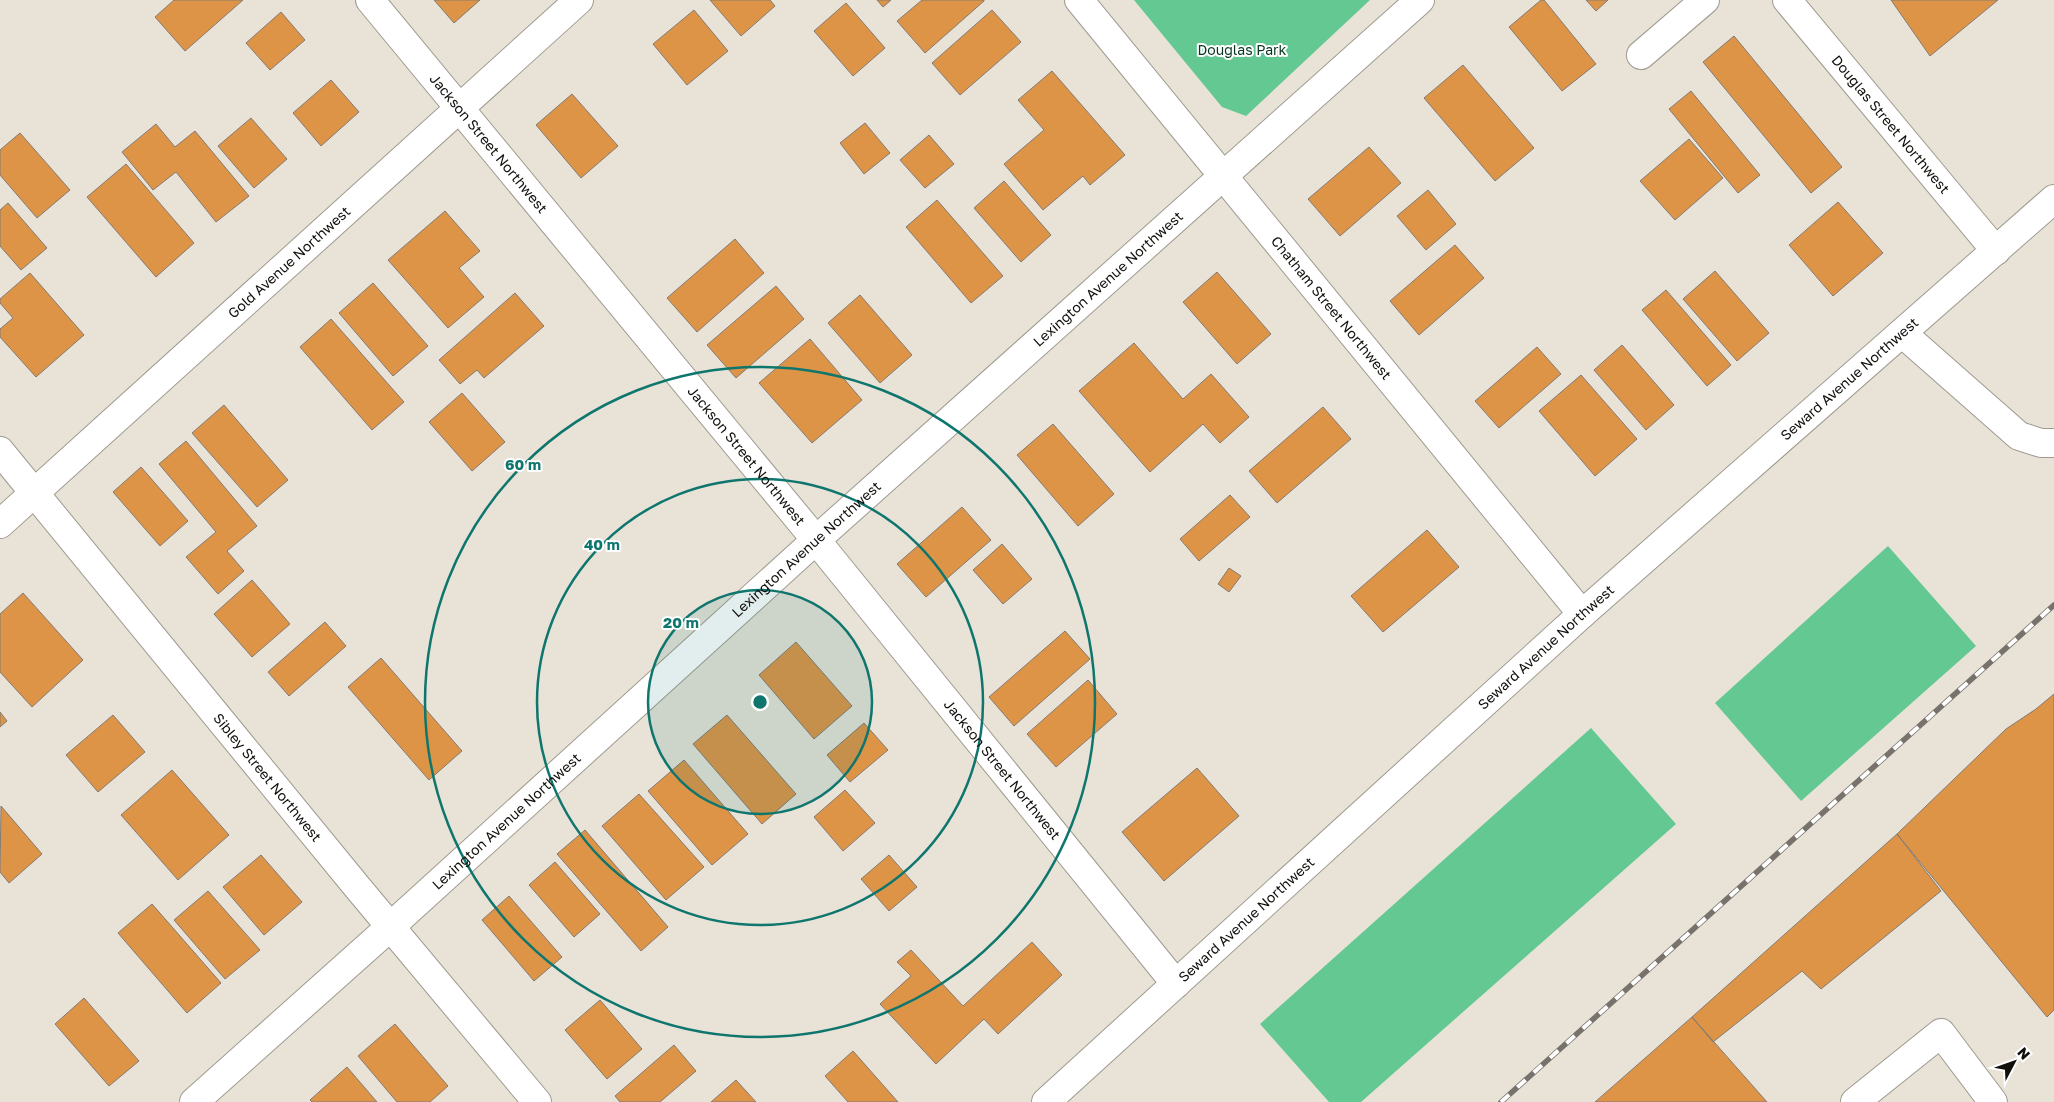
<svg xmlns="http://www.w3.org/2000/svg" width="2054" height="1102" viewBox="0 0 2054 1102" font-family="'Golos Text',sans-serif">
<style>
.park{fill:#63c892}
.building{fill:#de9447;stroke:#837a72}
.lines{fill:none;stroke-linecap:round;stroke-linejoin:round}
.minor-casing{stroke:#9f9a8f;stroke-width:30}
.minor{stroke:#fff;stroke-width:28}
.rail-casing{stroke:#77736c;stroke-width:5.5}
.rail{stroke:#fff;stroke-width:4;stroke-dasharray:11;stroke-linecap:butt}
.ring{fill:none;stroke:#0f766e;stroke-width:2.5}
.labels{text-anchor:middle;stroke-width:4;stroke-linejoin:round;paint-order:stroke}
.park-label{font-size:14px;fill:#073721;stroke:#fff}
.street-label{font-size:14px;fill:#110f0b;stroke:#fff}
.centre{fill:#0f766e;stroke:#fff;stroke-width:2.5}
.ring-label{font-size:15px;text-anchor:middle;font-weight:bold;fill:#0f766e;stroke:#fff;stroke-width:4;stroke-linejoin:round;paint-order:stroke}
</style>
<rect width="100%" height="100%" fill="#e8e2d7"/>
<path class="park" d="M1134,0h236l-124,116 -24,-9z
M1888,546l88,100 -175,155 -86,-98z
M1591,728l85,96 -315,278h-32l-69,-78z"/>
<path class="building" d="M174,0h69l-58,51 -30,-34z
M434,0h46l-26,23z
M710,0h60l5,6 -34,30z
M877,0h14l-8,7z
M922,0h62v1l-59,52 -28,-32z
M1541,0h3l52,64 -34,27 -53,-64z
M1586,0h22l-12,11z
M1891,0h107l-68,56z
M846,3l39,45 -32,28 -39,-45z
M694,10l34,41 -41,34 -34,-41z
M992,10l29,32 -61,53 -28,-32z
M281,12l24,28 -35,30 -24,-27z
M1734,36l108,131 -31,26 -108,-131z
M1463,65l71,83 -39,33 -71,-83z
M1052,71l73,84 -35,30 -7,-9 -40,34 -39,-46 40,-34 -26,-30z
M331,80l28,32 -38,34 -28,-33z
M1691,91l69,84 -22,18 -69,-84z
M572,94l46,52 -37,32 -45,-53z
M251,118l36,41 -33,29 -36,-42z
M865,123l25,30 -26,21 -24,-31z
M156,124l19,23 20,-16 54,65 -33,26 -40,-50 -23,18 -31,-38z
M20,133l50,57 -33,28 -37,-43v-25z
M929,135l25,29 -29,24 -25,-28z
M1689,139l34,39 -48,42 -35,-39z
M1369,147l32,36 -61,53 -32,-37z
M126,164l68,79 -38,34 -69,-80z
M1004,181l47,54 -30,27 -47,-54z
M1428,190l28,34 -30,26 -29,-34z
M937,200l66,76 -32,27 -65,-76z
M1838,202l45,51 -50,43 -44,-51z
M8,203l39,45 -26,22 -21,-24v-36z
M445,211l35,40 -21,17 25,29 -36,31 -60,-68z
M735,239l29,34 -67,59 -30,-34z
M1455,245l29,33 -65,57 -29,-34z
M1715,271l54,62 -32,28 -54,-62z
M1217,272l54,62 -34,30 -54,-62z
M30,273l54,62 -48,42 -36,-40v-8l13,-11 -13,-15v-4z
M373,283l55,63 -35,30 -54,-63z
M776,286l28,33 -68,59 -29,-33z
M1666,290l65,75 -24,21 -65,-76z
M515,293l29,33 -60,52 -7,-8 -17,14 -21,-24z
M860,295l52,60 -32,28 -52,-60z
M331,319l73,83 -32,28 -72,-83z
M810,339l52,61 -50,43 -53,-60z
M1134,343l49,56 28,-25 38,43 -29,26 -17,-19 -53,48 -71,-81z
M1622,345l52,60 -28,25 -52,-60z
M1537,347l24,27 -62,54 -24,-27z
M1581,375l56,64 -42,37 -56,-65z
M462,393l43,49 -33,29 -43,-49z
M224,405l64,75 -31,27 -65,-74z
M1323,407l28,32 -74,64 -28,-32z
M1053,424l61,70 -36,32 -61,-71z
M186,441l71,85 -30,25 17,20 -26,23 -32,-37 30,-25 -57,-68z
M141,467l47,54 -28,25 -47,-54z
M1230,495l20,22 -51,44 -19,-22z
M962,507l29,33 -65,57 -29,-33z
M1427,530l32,37 -76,65 -32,-36z
M1002,544l30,35 -29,25 -30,-34z
M1229,568l12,8 -12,16 -11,-8z
M252,580l38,44 -38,33 -38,-43z
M23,593l60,67 -51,47 -32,-35v-58z
M325,622l21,24 -57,50 -21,-24z
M1065,631l25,28 -76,67 -25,-29z
M796,642l56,64 -38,33 -55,-64z
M381,658l81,93 -33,29 -81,-93z
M1088,680l29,34 -61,53 -29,-33z
M2054,694v316l-7,7 -150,-183 109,-105 30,-20z
M0,712l7,9 -7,6z
M113,715l32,37 -47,40 -32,-37z
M727,715l69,79 -34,30 -69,-80z
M864,723l24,27 -38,32 -23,-27z
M684,760l64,74 -36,31 -64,-74z
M1197,768l42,48 -75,65 -42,-49z
M172,770l57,65 -51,45 -57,-65z
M845,790l30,33 -32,28 -29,-34z
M639,794l65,73 -38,33 -64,-74z
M1,806l41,48 -33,29 -9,-11z
M585,830l83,97 -27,24 -84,-97z
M1897,834l44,57 -120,98 -19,-18 -89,71 -21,-25z
M261,855l41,47 -38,33 -41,-48z
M889,855l28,32 -28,24 -28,-32z
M555,862l45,52 -26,23 -45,-52z
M208,891l52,59 -35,29 -51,-59z
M509,896l53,61 -28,24 -52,-61z
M152,904l69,79 -34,30 -69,-80z
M1032,942l30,33 -64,59 -14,-15 -48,45 -56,-60 31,-28 -14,-14 14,-12 52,56z
M84,998l55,63 -30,25 -54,-62z
M600,1000l42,49 -35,30 -42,-49z
M1692,1017l75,85h-172z
M395,1024l53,62 -18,16h-33l-39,-46z
M674,1045l22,26 -36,31h-40l-5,-6z
M853,1051l45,51h-50l-23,-26z
M347,1067l30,35h-65l-2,-2z
M736,1080l20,22h-45z"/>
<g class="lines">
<defs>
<g id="minor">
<path id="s1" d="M370,0l446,540 360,444"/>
<path id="s2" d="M1079,0l503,614"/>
<path id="s3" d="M1787,0l209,251"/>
<path d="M1641,55l64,-55"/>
<path d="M1902,333l117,103 22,7h13"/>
<path id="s4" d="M0,451l358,437 179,214"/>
<path id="s5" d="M0,524l579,-524"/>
<path id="s6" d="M194,1102l196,-175 426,-387 604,-540"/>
<path id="s7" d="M1046,1102l536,-488 472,-415"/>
<path d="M1855,1102l86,-69 52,69"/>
</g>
</defs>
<use href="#minor" class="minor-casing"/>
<use href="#minor" class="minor"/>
<defs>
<path id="rail" d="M1501,1102l553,-497"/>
</defs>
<use href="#rail" class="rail-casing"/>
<use href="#rail" class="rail"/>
</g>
<circle cx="760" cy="702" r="112" fill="#0f766e" fill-opacity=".12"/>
<g class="ring">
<circle cx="760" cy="702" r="112"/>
<circle cx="760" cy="702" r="223"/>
<circle cx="760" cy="702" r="335"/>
</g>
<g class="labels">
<g class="park-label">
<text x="1242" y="55">Douglas Park</text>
</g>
<g class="street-label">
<text dy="5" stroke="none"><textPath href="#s3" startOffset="162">Douglas Street Northwest</textPath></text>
<text dy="5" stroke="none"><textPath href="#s1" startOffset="186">Jackson Street Northwest</textPath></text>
<text dy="5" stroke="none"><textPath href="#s5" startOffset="390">Gold Avenue Northwest</textPath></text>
<text dy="5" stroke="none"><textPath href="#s6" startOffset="1230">Lexington Avenue Northwest</textPath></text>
<text dy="5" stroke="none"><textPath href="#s2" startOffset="398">Chatham Street Northwest</textPath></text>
<text dy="5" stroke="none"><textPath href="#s7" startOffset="1081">Seward Avenue Northwest</textPath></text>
<text dy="5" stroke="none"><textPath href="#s1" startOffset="591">Jackson Street Northwest</textPath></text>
<text dy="5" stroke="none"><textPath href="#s6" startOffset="825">Lexington Avenue Northwest</textPath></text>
<text dy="5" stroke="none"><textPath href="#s7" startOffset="676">Seward Avenue Northwest</textPath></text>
<text dy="5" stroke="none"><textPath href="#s1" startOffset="996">Jackson Street Northwest</textPath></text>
<text dy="5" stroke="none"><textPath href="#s4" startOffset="422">Sibley Street Northwest</textPath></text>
<text dy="5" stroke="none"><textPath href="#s6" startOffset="420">Lexington Avenue Northwest</textPath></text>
<text dy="5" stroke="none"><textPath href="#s7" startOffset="271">Seward Avenue Northwest</textPath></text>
</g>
</g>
<circle cx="760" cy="702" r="8" class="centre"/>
<g class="ring-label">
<text x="523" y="470">60 m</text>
<text x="602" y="550">40 m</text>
<text x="681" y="628">20 m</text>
</g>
<g transform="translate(2014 1062) rotate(49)" stroke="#ffffff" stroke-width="4" paint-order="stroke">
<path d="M0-4L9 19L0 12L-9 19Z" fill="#110f0b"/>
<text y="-8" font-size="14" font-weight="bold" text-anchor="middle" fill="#110f0b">N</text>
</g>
</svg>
